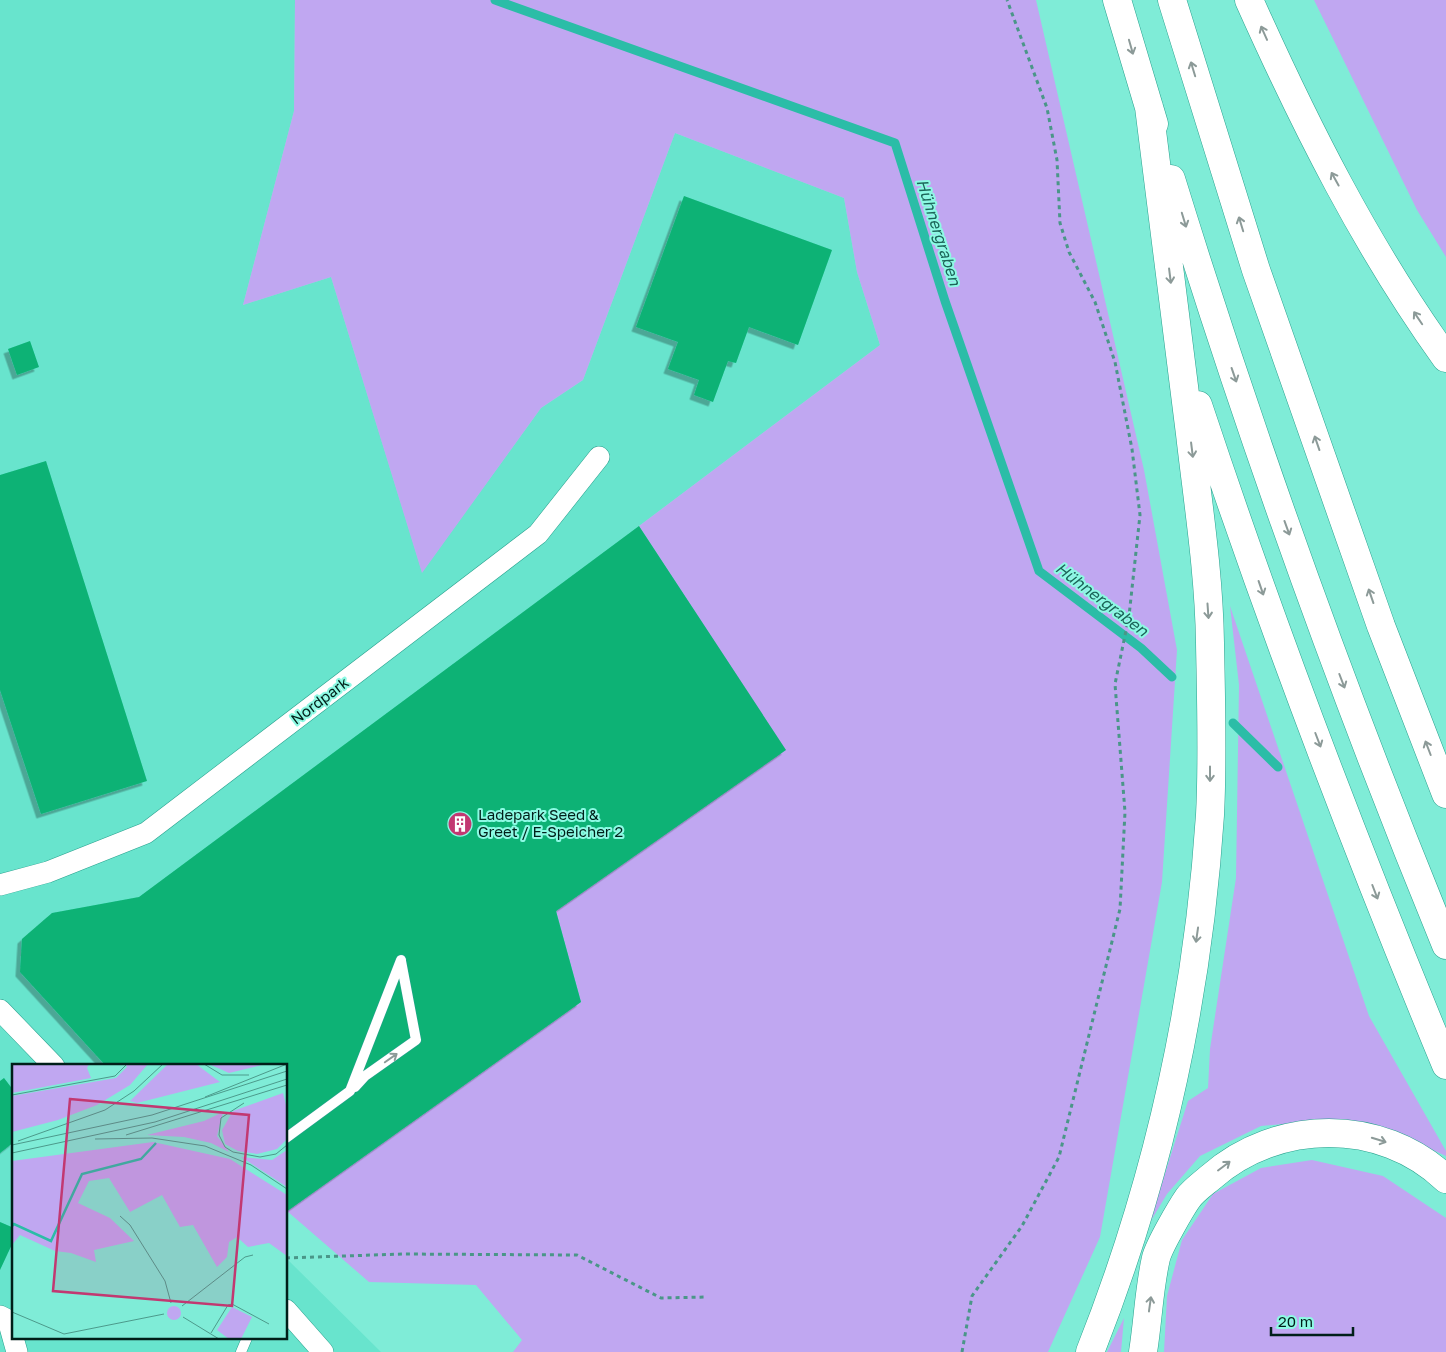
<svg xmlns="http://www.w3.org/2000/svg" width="1446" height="1352" viewBox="0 0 1446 1352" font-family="'Golos Text',sans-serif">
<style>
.built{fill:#68e4cd}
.green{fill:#c0a7f1}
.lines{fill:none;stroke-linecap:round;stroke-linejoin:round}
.stream{stroke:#2bbda7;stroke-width:9}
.building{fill:#0ab274;filter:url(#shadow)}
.lane-casing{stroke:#29a18e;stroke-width:11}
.street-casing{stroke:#29a18e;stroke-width:22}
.highway-casing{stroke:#29a18e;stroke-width:29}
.path{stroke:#4a9688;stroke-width:3;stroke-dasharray:4 4;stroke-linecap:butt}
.lane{stroke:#fff;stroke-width:10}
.street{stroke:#fff;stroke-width:21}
.highway{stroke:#fff;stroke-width:28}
.oneway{stroke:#8c9a98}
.labels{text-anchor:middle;stroke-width:4;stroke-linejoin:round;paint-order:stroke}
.street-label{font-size:15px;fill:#001f19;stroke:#8dfae4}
.poi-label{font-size:15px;fill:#001f19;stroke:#8dfae4;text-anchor:start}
.water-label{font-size:16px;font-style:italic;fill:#1c6559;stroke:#8dfae4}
.inset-river{fill:none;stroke:#2bbda7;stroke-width:2.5}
.inset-road{fill:none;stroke:#4c9a8b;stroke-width:1}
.view{fill:#c23871;fill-opacity:0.15;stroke:#c23871;stroke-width:2.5}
.inset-edge{fill:none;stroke:#001f19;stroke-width:2.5}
</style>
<defs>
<filter id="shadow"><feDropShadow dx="-4.5" dy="4.5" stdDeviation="0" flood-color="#0004"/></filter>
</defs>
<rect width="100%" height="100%" fill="#7fecd7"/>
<path class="built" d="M0,0h295l-1,111 -51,194 88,-28 91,295 119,-164 42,-28 92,-247 169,65 13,74 23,73 -241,181 147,224 -205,252 -295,210v-146h-272v272h272v-80l95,94h-381z"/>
<path class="green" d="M295,0h741l108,470 33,180 -15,232 -62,355 -52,115h-535l9,-12 -46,-55 -107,-3 -82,-71 294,-209 -25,-91 229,-161 -146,-224 241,-181 -23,-73 -13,-74 -169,-65 -92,247 -42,28 -119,165 -91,-296 -88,28 51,-194z
M1314,0h132v257l-29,-47z
M1230,606l139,410 77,135v5l-60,-27 -59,-9 -66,6 -61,30 -33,38 -18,30 39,-123 20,-13 2,-39 26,-171 3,-193z
M1312,1160l71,16 63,42v134h-282l3,-56 15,-56 31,-46 48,-26z
M1124,1318l-3,34h-14z"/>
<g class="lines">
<path class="stream" d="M495,0l400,143 50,158 94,270 102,77 31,29
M1233,723l45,44"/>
</g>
<path class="building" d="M684,196l148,54 -34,95 -49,-18 -13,36 -8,-2 -15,41 -19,-7 5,-15 -31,-11 10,-27 -42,-15z
M30,341l9,26 -22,8 -9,-26z
M46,461l101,320 -106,33 -41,-124v-215z
M639,526l147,224 -230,161 25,91 -295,210v-146h-180l-86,-94 2,-33 30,-26 87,-16z
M4,1078l10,13v51l-14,11v-72z
M0,1222l14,6v12l-14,30z"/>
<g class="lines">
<defs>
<path id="lane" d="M355,1087l10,-11 51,-36 -15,-79
M286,1138l64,-47 51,-131
M241,1352l6,-14"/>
<path id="street" d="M0,885l48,-13 98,-39 392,-299 61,-77
M0,1010l54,56
M286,1310l37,42
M0,1316l8,4 9,32"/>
<path id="highway" d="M1117,0l37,124
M1172,0l84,270 125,356 65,168
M1249,0c56,125 117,247 197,358
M1171,179c80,259 172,515 275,766
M1198,405c74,223 158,443 248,660
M1090,1352c68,-171 108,-354 120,-537 3,-56 1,-116 0,-172 -1,-70 -12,-139 -20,-209 -13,-109 -27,-218 -41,-327
M1143,1352c5,-31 6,-64 13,-94 3,-12 25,-50 32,-60 6,-8 16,-15 23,-21 66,-58 170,-60 235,2"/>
</defs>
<use href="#lane" class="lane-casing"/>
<use href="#street" class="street-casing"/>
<use href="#highway" class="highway-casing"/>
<path class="path" d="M13,1143l1,1
M286,1258l116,-4 175,1 84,43 45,-1
M962,1352l10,-56 50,-70 37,-69 61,-248 5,-97 -10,-128 14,-68 11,-101 -8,-66 -17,-87 -20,-60 -26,-50 -9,-29 -3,-63 -10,-52 -40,-108"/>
<use href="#lane" class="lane"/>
<use href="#street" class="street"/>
<use href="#highway" class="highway"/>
</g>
<defs><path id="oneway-shaft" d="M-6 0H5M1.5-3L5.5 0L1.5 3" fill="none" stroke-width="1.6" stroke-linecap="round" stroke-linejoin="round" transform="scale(1.25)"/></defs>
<g class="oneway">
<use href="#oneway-shaft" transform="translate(1264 33) rotate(-114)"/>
<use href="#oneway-shaft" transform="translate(1131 47) rotate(74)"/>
<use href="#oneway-shaft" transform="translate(1193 69) rotate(-107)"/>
<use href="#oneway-shaft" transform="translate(1335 179) rotate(-119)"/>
<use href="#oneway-shaft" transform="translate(1184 220) rotate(73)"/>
<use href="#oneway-shaft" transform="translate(1241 224) rotate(-107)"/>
<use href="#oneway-shaft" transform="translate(1170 276) rotate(83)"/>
<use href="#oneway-shaft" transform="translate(1418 318) rotate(-124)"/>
<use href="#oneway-shaft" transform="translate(1234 375) rotate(71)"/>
<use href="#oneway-shaft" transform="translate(1317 443) rotate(-109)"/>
<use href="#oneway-shaft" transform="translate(1192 450) rotate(83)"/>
<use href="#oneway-shaft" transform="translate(1287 528) rotate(70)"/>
<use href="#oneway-shaft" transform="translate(1261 588) rotate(71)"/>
<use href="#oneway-shaft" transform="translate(1371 596) rotate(-109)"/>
<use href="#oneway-shaft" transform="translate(1208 611) rotate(86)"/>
<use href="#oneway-shaft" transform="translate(1342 681) rotate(69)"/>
<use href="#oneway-shaft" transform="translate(1318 740) rotate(69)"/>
<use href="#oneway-shaft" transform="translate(1428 748) rotate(-111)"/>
<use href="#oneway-shaft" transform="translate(1210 774) rotate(90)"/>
<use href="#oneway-shaft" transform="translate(1375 892) rotate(69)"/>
<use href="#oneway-shaft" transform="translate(1197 935) rotate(98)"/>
<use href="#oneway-shaft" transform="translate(391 1058) rotate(-35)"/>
<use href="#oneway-shaft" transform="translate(1379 1140) rotate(17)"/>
<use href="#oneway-shaft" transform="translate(1224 1166) rotate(-37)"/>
<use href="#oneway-shaft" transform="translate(1150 1304) rotate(-82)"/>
</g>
<defs>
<symbol id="building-disc" viewBox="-11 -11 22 22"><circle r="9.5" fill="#c23871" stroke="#8dfae4"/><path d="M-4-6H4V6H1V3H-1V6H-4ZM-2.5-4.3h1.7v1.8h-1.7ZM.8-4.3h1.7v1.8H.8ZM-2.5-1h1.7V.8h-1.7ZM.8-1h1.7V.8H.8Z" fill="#fff"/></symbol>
</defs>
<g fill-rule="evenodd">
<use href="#building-disc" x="446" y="810" width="28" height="28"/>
</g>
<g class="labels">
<g class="street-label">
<text transform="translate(320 701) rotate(-37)" y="5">Nordpark</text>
</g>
<g class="poi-label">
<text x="478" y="820">Ladepark Seed &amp;<tspan x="478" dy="17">Greet / E-Speicher 2</tspan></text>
</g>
<g class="water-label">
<text transform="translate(939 232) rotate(72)" y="6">Hühnergraben</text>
<text transform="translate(1102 599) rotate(37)" y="6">Hühnergraben</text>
</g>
</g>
<g transform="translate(12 1064)">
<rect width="275" height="275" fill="#7fecd7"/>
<path d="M0,0h77l-2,4 4,10 -79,15zM113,0h23l-18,21 -33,20 -39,15 -46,12v-36l104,-18 11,-11zM156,0h28l24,18 -83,21 -7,-2zM197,0h57l-37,9zM271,29l4,16v30l-10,10 -20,5 -19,-3 -13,-7 -3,-14 11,-19zM211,48l-6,24 12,16 -18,-9 -27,-6 -37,-2 57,-14zM141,78l77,17 57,36v61l-18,-13 -21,4 -11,-10 -8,5 -2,15 -10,10 -24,-42 -13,2 -18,-32 -32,17 -21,-34 -20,3 -11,22 32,15 24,23 -40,9 2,12 -25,-9 -16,-2 -35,-16 -8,10v-84zM275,86v37l-46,-30 31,3zM155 249a7 7 0 1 1 14 0a7 7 0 1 1-14 0ZM220,243l20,10 -11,22h-12l-12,-9z" fill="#c0a7f1"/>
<path class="inset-river" d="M0,162l2,-2 37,17 31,-67 59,-15 15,-16"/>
<path class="inset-road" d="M192,0l18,11h27M0,31l103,-19 12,-12M193,33l82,-33M232,39l-23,15 -2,17 6,12 8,5 27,5 16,-3 11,-9M114,71l161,-50M83,75l57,-1 53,8 46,19 36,24M6,77l87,-31 29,-19 29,-27M0,81l140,-30 135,-44M0,89l143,-31 132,-43M108,152l10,9 35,56 6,22M170,242l63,-49 8,-2M0,248l52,22 100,-20M171,253l36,22M199,269l17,-28 4,-1 37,20"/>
<path class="view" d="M58,35l179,16 -17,191 -179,-15z"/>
<rect width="275" height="275" class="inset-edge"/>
</g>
<path d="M1271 1327v8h82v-8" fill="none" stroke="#001f19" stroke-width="2.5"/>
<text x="1278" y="1327" font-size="15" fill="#001f19" stroke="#8dfae4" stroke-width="4" paint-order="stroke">20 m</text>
</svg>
